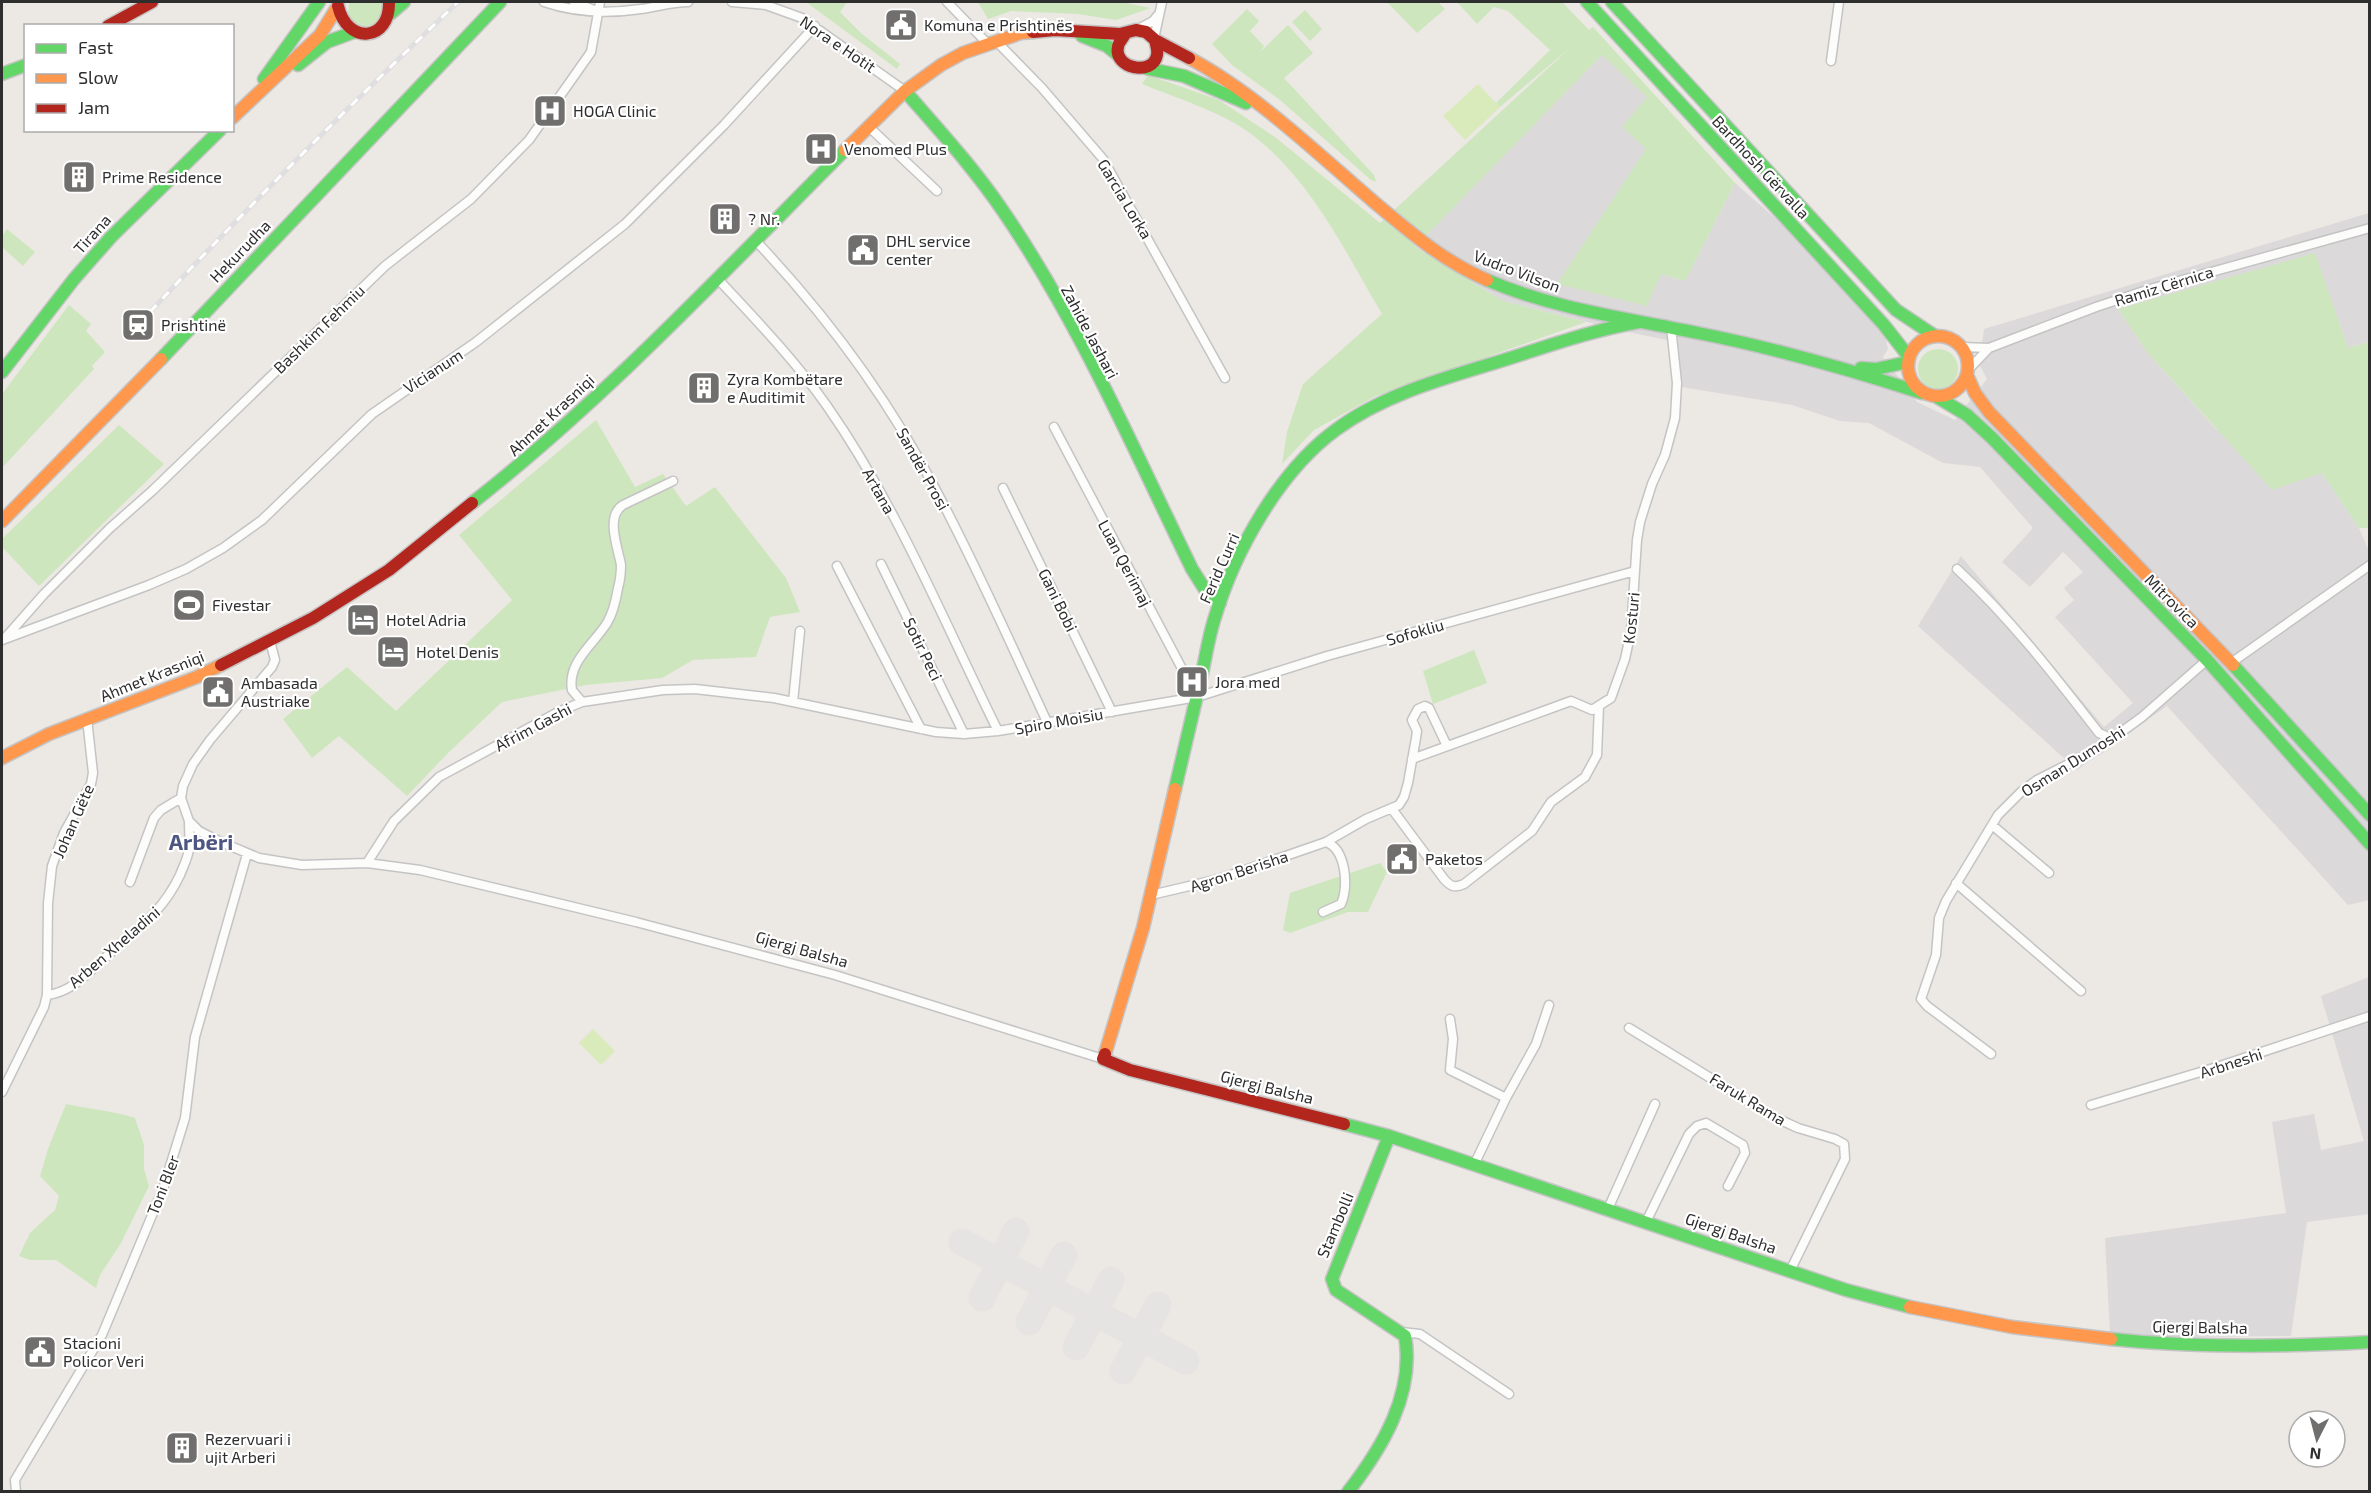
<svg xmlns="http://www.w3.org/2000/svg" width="2371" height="1493" viewBox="0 0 2371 1493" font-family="'Exo 2',sans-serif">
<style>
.industrial{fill:#dcd9db}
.green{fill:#cee6be}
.pitch{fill:#d9eabb}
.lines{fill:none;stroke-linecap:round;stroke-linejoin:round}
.taxiway{stroke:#e6e4e2;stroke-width:27}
.street-casing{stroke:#c5c4c5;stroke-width:11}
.fast-casing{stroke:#c5c4c5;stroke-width:15}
.slow-casing{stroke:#c5c4c5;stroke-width:15}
.jam-casing{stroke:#c5c4c5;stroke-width:15}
.street{stroke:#fcfcfb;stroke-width:8}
.fast{stroke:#63d668;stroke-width:12}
.slow{stroke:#ff974d;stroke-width:12}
.jam{stroke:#b3261e;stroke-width:12}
.rail-casing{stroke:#dfdfe1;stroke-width:5}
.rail{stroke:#fff;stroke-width:3;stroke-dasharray:9;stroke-linecap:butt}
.labels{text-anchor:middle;stroke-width:4.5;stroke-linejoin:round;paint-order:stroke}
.poi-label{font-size:16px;fill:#2e2e2e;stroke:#fff;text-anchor:start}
.street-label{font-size:16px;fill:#2e2e2e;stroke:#fff}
.district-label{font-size:22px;font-weight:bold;fill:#4d5680;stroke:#fff}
</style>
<rect width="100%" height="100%" fill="#ece8e4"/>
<path class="industrial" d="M1602,55l45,42 -1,52 -88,135 103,-10 24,7 50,-98 54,47 96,106 3,13 -5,8 34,45 38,18 32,-41 -8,-15 5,-35 385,-116v129l-21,6 -33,-94 -197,55 29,43 70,78 105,43 37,55 10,23v349l-21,5 -181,-199 -90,64 -159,-144 43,-70 143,171 29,-24 -78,-86 19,-17 -10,-12 19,-16 -20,-20 -33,35 -28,-25 31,-34 -53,-61 -37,-4 -74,-40 -29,-2 -48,-16 -117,-19 -3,-45 -49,-10 -120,-30 -88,-54z
M2369,977v237l-62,8 -16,114 -107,1 -74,-4 -5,-95 181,-25 -14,-91 42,-8 7,36 43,-9 -43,-145z"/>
<path class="green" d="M349,2h34c7,23 -22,34 -35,13z
M806,2h41l-7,10 22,22 38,30 -3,5z
M978,2h148v1l25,5 -35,12 -38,-6 -67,-3 -23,8z
M1387,2h51l7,7 -28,24z
M1457,2h105l27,28 4,-3 142,156 -50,98 -24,-7 -14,32 -90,-22 89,-135 -24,-22 25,-30 -45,-42 -187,192 88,54 83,21 -212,75 -60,33 -32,34 5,-32 16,-48 79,-70c-38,-64 -73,-139 -135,-183 -29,-20 -73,-34 -105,-47l6,-9 71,25 56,37 105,86 191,-176 -71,60 -4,-4 54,-53 -42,-39 -14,-4 -17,17z
M1247,9l12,12 -9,10 14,15 -4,6 28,-27 25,28 -29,25 90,97 2,7 -5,-2 -91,-80 -48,-35 -20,-21z
M1305,10l17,19 -12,12 -18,-19z
M7,229l28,23 -12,14 -21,-19v-11z
M2315,253l33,95 21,-6v186h-10l-37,-55 -50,17 -125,-138 -29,-43z
M69,305l22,19 -5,7 19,21 -13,14 2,3 -92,99v-74z
M1918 369a20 20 0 1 1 40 0a20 20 0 1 1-40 0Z
M596,420l39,67 28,-13 23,32 29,-19 71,91 14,34 -30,5 -14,40 -63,3 -31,18 -76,7 -84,17 -54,51 -41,43 -68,-60 -27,22 -29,-39 64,-52 49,44 116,-111 -53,-65z
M119,425l45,39 -125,122 -37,-39v-8z
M1474,650l13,33 -54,21 -10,-33z
M1380,863l7,9 -19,40h-20l-58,21 -7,-3 7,-37z
M66,1104c23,5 47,7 69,14l9,27v24l5,17 -28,57 -21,32 -4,13 -40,-28h-26l-11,-4 11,-23 25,-23 4,-14 -19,-20 8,-27z"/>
<path class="pitch" d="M1478,84l22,23 -35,33 -22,-24z
M593,1029l22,22 -14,14 -22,-22z"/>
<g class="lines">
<path class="taxiway" d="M962,1242l224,119
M982,1298l34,-67
M1029,1322l35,-67
M1076,1347l35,-67
M1123,1371l35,-66"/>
<defs>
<path id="street" d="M544,2c32,11 63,12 97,7 16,-2 31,-7 47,-7
M574,2l20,8
M732,2l34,3 36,13 103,73
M947,2l41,42
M1136,30l17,-9 5,-6
M1154,39l8,-37
M996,41l46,47 61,71 122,219
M1831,61l8,-59
M869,127l68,64
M755,240c72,76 135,161 183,254 40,75 74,153 110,230
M717,278c38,41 78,82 110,128 70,100 117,216 171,325
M1962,347l27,1 107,-41 54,-18 220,-61
M1969,369l20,-21
M1054,427l143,270
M1003,488l109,224
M881,564l83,170
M837,566l84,163
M1957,569c53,49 98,107 142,164l13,6
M6,637l38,-43 66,-66 42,-37 233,-225 86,-67 58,-59 62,-88 9,-50
M2,640l147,-55 37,-16 37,-21 39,-28 110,-106 104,-72 149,-118 99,-99 91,-99
M270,641l5,19 -3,7 -62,73 -17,24 -10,22 -2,12 8,23 10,10 22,11 38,16 43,7 65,-2 53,7 216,52 199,53 268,84
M2231,663l139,-98
M582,702l-10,-12c-5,-28 22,-46 35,-67 6,-10 9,-23 11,-35 2,-7 3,-16 3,-23 -3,-17 -16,-49 2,-60l50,-24
M793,702l7,-71
M1412,759l159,-58 21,9 19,-12 14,-39 6,-28 6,-91 3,-18 12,-38 13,-29 10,-37 2,-35 -6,-56
M1392,809l52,70c7,8 11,9 20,5l68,-53 19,-29 34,-25 12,-22 2,-49
M1992,825l57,48
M1326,842l40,-23 33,-14 5,-8 4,-14 8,-45 1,-7 -5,-11 6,-11 7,-3 4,2 18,38
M367,863l27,-42 45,-44 119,-65 24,-10 81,-12 32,-1 79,9 162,34 28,2 34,-3 199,-34 130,-41 308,-85
M130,882l24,-64 7,-8 20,-12
M1956,883l125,108
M1151,895l68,-16 107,-37c20,7 23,45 15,62l-18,8
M47,995c26,-3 41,-23 60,-39 30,-27 55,-43 73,-81 3,-8 8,-17 9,-26 1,-9 0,-19 0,-28
M1450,1019l3,20 -3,31 56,28
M1629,1028l145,89 24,11 37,11 9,5 1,15 -55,112
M1991,1054l-64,-48 -6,-7 15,-44 3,-37 7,-17 52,-86 24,-24 15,-11 61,-31 44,-32 65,-57
M2,1092l42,-85 3,-12 1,-92 4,-37 12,-33 27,-49 2,-11 -6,-54
M2091,1105l126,-38 153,-51
M1474,1165l32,-67 30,-54 13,-39
M1608,1209l47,-105
M1646,1222l43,-88 8,-8 9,-3 37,22 2,8 -17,33
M1401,1332l19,2 89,60
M16,1492l-1,-12 87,-145 61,-146 22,-71 10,-81 52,-183"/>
<path id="fast" d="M1587,2l297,323 25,32
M1612,2l284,308 39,26
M390,14l14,-12
M1082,36l25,10 11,9
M298,65l29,-23 27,-10
M1145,68l39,8 62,27
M2,74l24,-9
M264,79l55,-77
M905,91c34,39 69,77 98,120 76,111 130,237 189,358l12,19 16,15
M1487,280c67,29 139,38 211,53 76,15 150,36 224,60
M161,359l339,-357
M1861,368l15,1 32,-7
M2,372l72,-93 37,-42 109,-107
M1937,397l30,18 26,24 214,221 163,184
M472,503c135,-106 252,-232 373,-353
M2233,665l137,150
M1175,789c9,-38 18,-77 27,-115 4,-19 7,-39 13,-57 20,-67 65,-147 122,-188 45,-33 101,-49 154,-65 49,-15 97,-33 148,-42
M1344,1124l45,12 457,154 64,17
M2111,1339c86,9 172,8 259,3
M1348,1492c34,-44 67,-98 57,-156l-69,-46 -4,-11 57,-143"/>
<path id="slow" d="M1189,58c66,35 128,95 185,144 36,30 69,59 113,78
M232,118l88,-83 18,-29
M845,150l60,-59 36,-26 22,-12 58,-20 12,-1
M1908 366a30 30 0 1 1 60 0a30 30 0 1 1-60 0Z
M1967,375l8,18 14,19 244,253
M2,521l159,-162
M2,758l47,-24 148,-57 24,-12
M1105,1054l38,-126 32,-139
M1910,1307l102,20 99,12"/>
<path id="jam" d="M338,6c9,39 52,36 51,-4
M108,26l44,-24
M1033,32l22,-2 65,4 16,-4 10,2 9,8 34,18
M1125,34c-2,4 -7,9 -7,13 -5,21 35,30 39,8 1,-4 -1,-11 -2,-15
M221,665l92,-47 76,-48 83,-67
M1105,1054l-2,5 27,11 214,54"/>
</defs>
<use href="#street" class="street-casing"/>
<use href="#fast" class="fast-casing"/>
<use href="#slow" class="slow-casing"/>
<use href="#jam" class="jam-casing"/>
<use href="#street" class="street"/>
<use href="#fast" class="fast"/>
<use href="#slow" class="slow"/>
<use href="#jam" class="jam"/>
<defs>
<path id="rail" d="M138,325c103,-112 210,-218 320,-323"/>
</defs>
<use href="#rail" class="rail-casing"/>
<use href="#rail" class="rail"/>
</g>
<defs>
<symbol id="civic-square" viewBox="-11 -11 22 22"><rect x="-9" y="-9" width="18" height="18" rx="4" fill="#706f6e" stroke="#fff"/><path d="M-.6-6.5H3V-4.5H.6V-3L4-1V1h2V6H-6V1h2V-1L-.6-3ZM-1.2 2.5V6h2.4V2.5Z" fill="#fff"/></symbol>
<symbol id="hospital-square" viewBox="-11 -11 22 22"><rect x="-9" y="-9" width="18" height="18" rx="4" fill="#706f6e" stroke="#fff"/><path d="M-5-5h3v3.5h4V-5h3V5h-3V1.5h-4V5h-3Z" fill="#fff"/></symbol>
<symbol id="building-square" viewBox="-11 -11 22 22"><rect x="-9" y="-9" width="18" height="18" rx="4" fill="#706f6e" stroke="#fff"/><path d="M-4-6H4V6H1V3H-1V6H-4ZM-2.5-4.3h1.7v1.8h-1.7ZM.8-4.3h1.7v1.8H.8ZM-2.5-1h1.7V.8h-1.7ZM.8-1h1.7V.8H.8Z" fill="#fff"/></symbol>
<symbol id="station-square" viewBox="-11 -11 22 22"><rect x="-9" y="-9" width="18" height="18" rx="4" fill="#706f6e" stroke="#fff"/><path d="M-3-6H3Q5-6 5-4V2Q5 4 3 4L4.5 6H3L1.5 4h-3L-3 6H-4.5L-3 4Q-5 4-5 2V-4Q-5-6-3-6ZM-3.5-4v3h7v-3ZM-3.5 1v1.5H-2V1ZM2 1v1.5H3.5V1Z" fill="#fff"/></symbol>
<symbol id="stadium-square" viewBox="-11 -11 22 22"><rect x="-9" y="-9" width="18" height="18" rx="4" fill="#706f6e" stroke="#fff"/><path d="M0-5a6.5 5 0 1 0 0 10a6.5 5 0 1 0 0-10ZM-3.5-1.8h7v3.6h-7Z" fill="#fff"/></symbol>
<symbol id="hotel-square" viewBox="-11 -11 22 22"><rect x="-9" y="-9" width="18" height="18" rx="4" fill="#706f6e" stroke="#fff"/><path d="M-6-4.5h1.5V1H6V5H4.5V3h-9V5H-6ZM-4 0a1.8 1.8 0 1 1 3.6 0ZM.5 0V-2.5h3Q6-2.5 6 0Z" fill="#fff"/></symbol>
</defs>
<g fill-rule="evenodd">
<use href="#civic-square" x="882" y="6" width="38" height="38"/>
<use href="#hospital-square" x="531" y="92" width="38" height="38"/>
<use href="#hospital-square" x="802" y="130" width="38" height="38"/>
<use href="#building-square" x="60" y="158" width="38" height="38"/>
<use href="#building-square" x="706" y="200" width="38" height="38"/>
<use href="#civic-square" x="844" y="231" width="38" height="38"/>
<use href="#station-square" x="119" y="306" width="38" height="38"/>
<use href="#building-square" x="685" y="369" width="38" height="38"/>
<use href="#stadium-square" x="170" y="586" width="38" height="38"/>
<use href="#hotel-square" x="344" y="601" width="38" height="38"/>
<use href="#hotel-square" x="374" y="633" width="38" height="38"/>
<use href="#hospital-square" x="1173" y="663" width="38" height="38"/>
<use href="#civic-square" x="199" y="673" width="38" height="38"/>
<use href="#civic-square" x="1383" y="840" width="38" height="38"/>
<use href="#civic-square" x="21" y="1333" width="38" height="38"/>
<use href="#building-square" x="163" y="1429" width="38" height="38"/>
</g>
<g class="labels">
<g class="poi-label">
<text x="924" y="31">Komuna e Prishtinës</text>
<text x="573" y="117">HOGA Clinic</text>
<text x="844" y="155">Venomed Plus</text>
<text x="102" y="183">Prime Residence</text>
<text x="748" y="225">? Nr.</text>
<text x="886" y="247">DHL service<tspan x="886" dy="18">center</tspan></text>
<text x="161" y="331">Prishtinë</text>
<text x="727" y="385">Zyra Kombëtare<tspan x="727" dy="18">e Auditimit</tspan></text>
<text x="212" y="611">Fivestar</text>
<text x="386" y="626">Hotel Adria</text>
<text x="416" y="658">Hotel Denis</text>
<text x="1215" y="688">Jora med</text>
<text x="241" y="689">Ambasada<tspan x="241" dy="18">Austriake</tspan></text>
<text x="1425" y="865">Paketos</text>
<text x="63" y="1349">Stacioni<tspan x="63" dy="18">Policor Veri</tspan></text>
<text x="205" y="1445">Rezervuari i<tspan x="205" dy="18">ujit Arberi</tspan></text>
</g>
<g class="street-label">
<text transform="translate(838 44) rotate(34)" y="6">Nora e Hotit</text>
<text transform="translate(1761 167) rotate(47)" y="6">Bardhosh Gërvalla</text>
<text transform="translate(1125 199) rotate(59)" y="6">Garcia Lorka</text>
<text transform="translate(92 234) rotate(-48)" y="6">Tirana</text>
<text transform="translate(240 251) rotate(-46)" y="6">Hekurudha</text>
<text transform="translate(1517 271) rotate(21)" y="6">Vudro Vilson</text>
<text transform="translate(2164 286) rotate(-17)" y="6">Ramiz Cërnica</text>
<text transform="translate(319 329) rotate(-44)" y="6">Bashkim Fehmiu</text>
<text transform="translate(1090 332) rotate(62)" y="6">Zahide Jashari</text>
<text transform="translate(433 371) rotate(-33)" y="6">Vicianum</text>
<text transform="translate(551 415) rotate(-43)" y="6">Ahmet Krasniqi</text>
<text transform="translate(923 469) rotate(61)" y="6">Sandër Prosi</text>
<text transform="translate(879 491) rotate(61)" y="6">Artana</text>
<text transform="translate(1125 563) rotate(62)" y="6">Luan Qerimaj</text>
<text transform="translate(1219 568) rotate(-66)" y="6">Ferid Curri</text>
<text transform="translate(1058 600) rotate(64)" y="6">Gani Bobi</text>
<text transform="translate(2172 601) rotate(45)" y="6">Mitrovica</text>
<text transform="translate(1631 618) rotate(-84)" y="6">Kosturi</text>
<text transform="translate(1415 632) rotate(-16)" y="6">Sofokliu</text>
<text transform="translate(923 649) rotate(64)" y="6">Sotir Peci</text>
<text transform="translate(152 676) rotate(-22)" y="6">Ahmet Krasniqi</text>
<text transform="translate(1059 721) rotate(-10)" y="6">Spiro Moisiu</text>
<text transform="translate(533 727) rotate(-28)" y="6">Afrim Gashi</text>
<text transform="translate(2073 761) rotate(-32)" y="6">Osman Dumoshi</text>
<text transform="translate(73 821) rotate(-66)" y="6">Johan Gëte</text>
<text transform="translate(1239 871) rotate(-18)" y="6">Agron Berisha</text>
<text transform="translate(114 947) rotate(-41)" y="6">Arben Xheladini</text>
<text transform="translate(802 949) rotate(16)" y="6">Gjergj Balsha</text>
<text transform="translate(2231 1063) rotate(-18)" y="6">Arbneshi</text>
<text transform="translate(1267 1087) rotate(14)" y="6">Gjergj Balsha</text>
<text transform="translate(1748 1099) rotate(31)" y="6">Faruk Rama</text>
<text transform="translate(163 1185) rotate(-69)" y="6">Toni Bler</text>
<text transform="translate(1335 1225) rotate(-67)" y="6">Stambolli</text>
<text transform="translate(1731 1233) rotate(19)" y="6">Gjergj Balsha</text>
<text transform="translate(2200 1327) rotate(1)" y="6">Gjergj Balsha</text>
</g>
<g class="district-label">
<text x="201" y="850">Arbëri</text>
</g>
</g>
<rect width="2371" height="1493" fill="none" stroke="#2e2e2e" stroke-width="6"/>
<rect x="24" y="24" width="210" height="108" fill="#ffffff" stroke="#ababab" stroke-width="1.5"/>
<rect x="36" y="44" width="30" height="9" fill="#63d668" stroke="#ababab" stroke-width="1.5"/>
<text x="78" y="54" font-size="18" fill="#2e2e2e">Fast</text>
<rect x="36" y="74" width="30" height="9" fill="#ff974d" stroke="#ababab" stroke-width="1.5"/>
<text x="78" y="84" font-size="18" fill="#2e2e2e">Slow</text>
<rect x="36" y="104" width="30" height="9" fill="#b3261e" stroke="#ababab" stroke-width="1.5"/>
<text x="78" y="114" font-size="18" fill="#2e2e2e">Jam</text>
<g transform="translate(2317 1439) rotate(186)"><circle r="28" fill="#ffffff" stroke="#ababab" stroke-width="1.5"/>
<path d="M0-4.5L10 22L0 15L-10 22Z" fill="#706f6e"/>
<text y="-9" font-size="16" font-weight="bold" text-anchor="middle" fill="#2e2e2e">N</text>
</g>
</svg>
